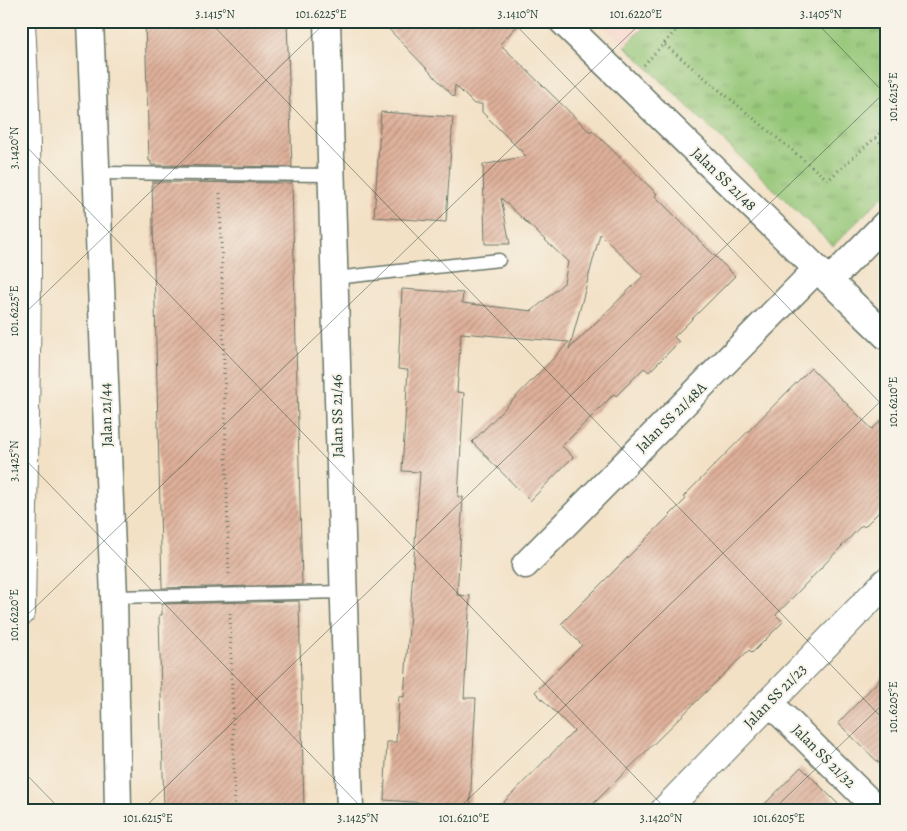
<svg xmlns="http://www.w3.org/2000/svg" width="907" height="831" viewBox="0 0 907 831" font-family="Alegreya,serif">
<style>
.built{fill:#f7d1c7}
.grass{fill:url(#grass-tufts);stroke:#5a8256}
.building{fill:url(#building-hatch);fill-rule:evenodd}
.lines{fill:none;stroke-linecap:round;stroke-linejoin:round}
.service-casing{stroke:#697667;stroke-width:15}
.minor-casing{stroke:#697667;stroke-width:29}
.tertiary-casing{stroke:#697667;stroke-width:30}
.motorway-casing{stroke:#697667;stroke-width:30}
.path{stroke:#697667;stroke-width:3;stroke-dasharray:1 4;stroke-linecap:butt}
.service{stroke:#fff;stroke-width:12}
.minor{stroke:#fff;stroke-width:26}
.tertiary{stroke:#fff;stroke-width:28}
.motorway{stroke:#fff;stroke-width:28}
.ticks{fill:none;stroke:#1f3d34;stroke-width:1;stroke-opacity:0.45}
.labels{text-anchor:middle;stroke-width:4;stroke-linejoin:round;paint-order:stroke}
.street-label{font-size:15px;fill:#1f3d34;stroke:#f7f3e8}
.neatline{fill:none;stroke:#1f3d34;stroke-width:2}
.ticks-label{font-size:12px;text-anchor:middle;fill:#1f3d34}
</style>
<defs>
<pattern id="grass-tufts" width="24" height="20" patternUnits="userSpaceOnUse" patternTransform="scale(1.25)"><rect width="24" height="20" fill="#94c677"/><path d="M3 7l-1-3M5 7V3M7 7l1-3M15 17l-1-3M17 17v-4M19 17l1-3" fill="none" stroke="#78a262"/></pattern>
<pattern id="building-hatch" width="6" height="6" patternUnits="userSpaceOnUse" patternTransform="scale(1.25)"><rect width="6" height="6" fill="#dfb09a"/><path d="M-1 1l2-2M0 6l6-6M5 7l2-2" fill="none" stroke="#b4907e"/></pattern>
</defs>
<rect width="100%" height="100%" fill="#f7f3e8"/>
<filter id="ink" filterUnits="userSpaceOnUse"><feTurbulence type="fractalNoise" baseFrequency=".02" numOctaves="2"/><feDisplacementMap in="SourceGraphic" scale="10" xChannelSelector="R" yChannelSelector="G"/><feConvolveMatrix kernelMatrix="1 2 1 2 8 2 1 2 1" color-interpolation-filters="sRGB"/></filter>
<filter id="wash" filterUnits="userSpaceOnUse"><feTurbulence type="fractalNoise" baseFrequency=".0096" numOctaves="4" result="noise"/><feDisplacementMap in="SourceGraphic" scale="20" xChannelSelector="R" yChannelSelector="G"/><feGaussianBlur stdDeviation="1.12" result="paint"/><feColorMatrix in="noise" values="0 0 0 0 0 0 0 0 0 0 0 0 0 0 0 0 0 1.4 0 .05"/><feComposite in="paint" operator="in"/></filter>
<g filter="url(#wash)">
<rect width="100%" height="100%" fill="#f3e1c6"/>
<path class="built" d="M599,21h51l-25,25z"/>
<path class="grass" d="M650,21h236v172l-53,53 -208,-200z"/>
<g id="blocks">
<path class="building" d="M145,21h142l5,146 -141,-2v-4h-2z
M381,21h141l-22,23 90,88 2,-2 65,64 -2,2 80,80 -61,61 5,5 -30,30 -5,-4 -28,28 -2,-2 -52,52 11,11 -43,44 -58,-59 97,-100 -108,-9 -4,59 7,1 -6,104h5l-6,98 13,1 -6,102h12l-6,108 -86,-6 3,-58h9l3,-46 5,1 16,-225 -18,-1 6,-101 -10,-1 4,-80 61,4 -1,10 70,8 32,-28 4,-21 -67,-64 9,46h-25l-2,-79 43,-9 -44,-44v-8h-8l-19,-19 -1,12zM600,234l43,42 -74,73 3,-10z
M381,112l72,5 -7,105 -72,-5z
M152,182l140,1 10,402 -140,3z
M811,368l61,61 14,-13v89l-22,22 -2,-2 -86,90 7,7 -31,31 -3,-3 -32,31 -130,129h-91l78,-79 -39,-39 47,-47 -21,-21 125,-125 -3,-2z
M299,601l5,209h-140l-5,-195h3v-11z
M886,673v97l-48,-47z
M801,767l43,43h-85z"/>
</g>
</g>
<g filter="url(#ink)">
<use href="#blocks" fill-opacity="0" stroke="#697667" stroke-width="1"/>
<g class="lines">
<defs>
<path id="service" d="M97,173l234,2
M335,278l164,-18
M114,597l230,-5"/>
<path id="minor" d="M90,21l24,576 4,213
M327,21l23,789
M562,21l324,315
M829,281l57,-58
M525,565l292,-296
M769,702l109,108"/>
<path id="tertiary" d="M665,810l221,-228"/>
<path id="motorway" d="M21,24c12,195 3,392 0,588"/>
</defs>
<use href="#service" class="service-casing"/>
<use href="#minor" class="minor-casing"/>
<use href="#tertiary" class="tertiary-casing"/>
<use href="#motorway" class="motorway-casing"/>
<path class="path" d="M665,45l163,135 58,-52
M644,65l35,-38v-6
M876,138l10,10
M220,193l9,384
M230,613l5,197"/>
<use href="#service" class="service"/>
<use href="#minor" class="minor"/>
<use href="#tertiary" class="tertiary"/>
<use href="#motorway" class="motorway"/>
</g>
</g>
<path class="ticks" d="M209,21l677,701M512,21l374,388M815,21l71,74M21,141l646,669M21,317l306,-296M21,455l343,355M21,621l622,-600M21,769l40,41M142,810l744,-719M457,810l429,-414M773,810l113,-109"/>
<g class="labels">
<g class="street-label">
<text transform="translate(724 179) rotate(44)" y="5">Jalan SS 21/48</text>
<text transform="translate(106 415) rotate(-92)" y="5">Jalan 21/44</text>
<text transform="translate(337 416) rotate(-91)" y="5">Jalan SS 21/46</text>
<text transform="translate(671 417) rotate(-45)" y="5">Jalan SS 21/48A</text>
<text transform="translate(775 696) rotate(-46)" y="5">Jalan SS 21/23</text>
<text transform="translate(824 756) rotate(45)" y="5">Jalan SS 21/32</text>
</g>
</g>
<rect width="907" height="831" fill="none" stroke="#f7f3e8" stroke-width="55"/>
<rect x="28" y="28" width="852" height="776" class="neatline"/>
<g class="ticks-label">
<text x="215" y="18">3.1415°N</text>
<text x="321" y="18">101.6225°E</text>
<text x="518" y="18">3.1410°N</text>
<text x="636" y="18">101.6220°E</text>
<text x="821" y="18">3.1405°N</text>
<text transform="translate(893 97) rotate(-90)" y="4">101.6215°E</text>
<text transform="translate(14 148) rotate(-90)" y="4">3.1420°N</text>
<text transform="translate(14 311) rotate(-90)" y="4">101.6225°E</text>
<text transform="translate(893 402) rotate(-90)" y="4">101.6210°E</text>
<text transform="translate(14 461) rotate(-90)" y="4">3.1425°N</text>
<text transform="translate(14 615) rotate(-90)" y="4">101.6220°E</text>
<text transform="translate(893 707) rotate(-90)" y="4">101.6205°E</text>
<text x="148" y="822">101.6215°E</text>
<text x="358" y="822">3.1425°N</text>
<text x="464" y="822">101.6210°E</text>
<text x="661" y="822">3.1420°N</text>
<text x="779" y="822">101.6205°E</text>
</g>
</svg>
